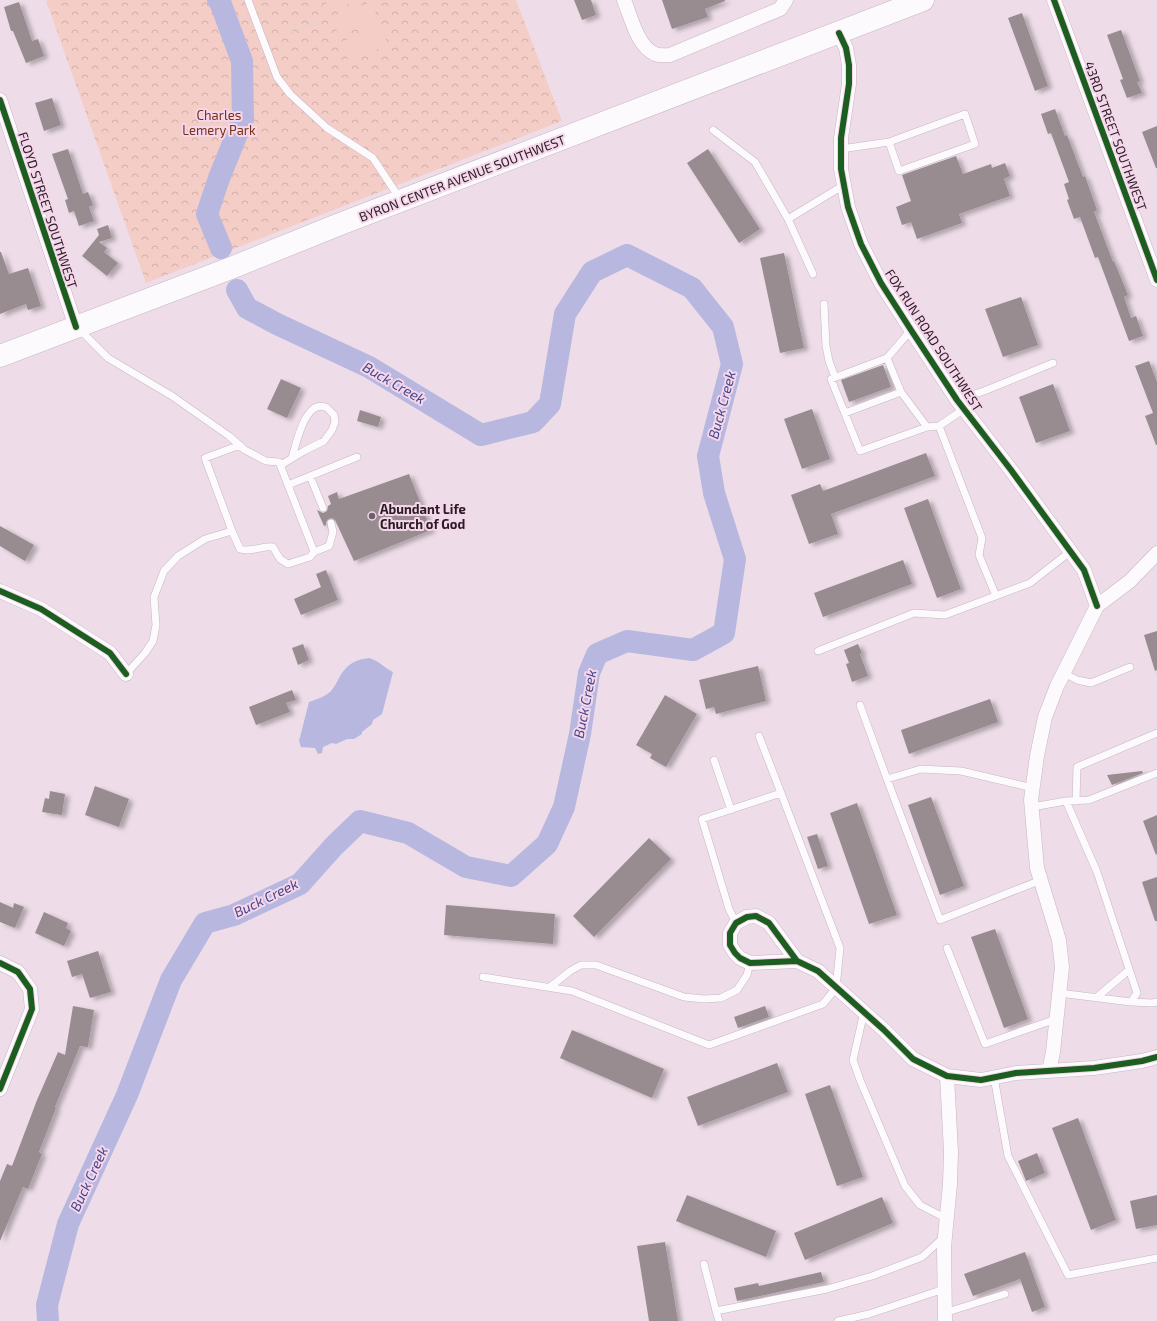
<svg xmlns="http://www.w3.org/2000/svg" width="1157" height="1321" viewBox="0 0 1157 1321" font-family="'Exo 2',sans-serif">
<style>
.park{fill:url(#park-crowns)}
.pitch{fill:#f4cdc6}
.water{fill:#b7b7e0}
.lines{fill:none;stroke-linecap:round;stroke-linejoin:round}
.river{stroke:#b7b7e0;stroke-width:22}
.building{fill:#998c91;filter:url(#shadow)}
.lane-casing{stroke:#c5b7c0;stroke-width:8}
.street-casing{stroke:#c5b7c0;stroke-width:15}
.primary-casing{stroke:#c5b7c0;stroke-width:23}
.path{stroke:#d7d2d5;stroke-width:2;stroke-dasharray:2 3;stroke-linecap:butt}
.lane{stroke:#fcfafc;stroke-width:7}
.street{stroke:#fcfafc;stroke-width:14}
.primary{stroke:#fcfafc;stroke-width:22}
.cycleway-casing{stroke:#f5d6ea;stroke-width:8}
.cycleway{stroke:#1b5e20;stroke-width:6}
.poi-dot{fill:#6d6069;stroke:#f5d6ea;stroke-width:1.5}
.labels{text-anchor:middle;stroke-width:4;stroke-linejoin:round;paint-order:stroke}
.park-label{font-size:13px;fill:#763013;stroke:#f5d6ea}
.street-label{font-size:13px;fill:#281d24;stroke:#f5d6ea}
.poi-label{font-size:13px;font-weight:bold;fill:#281d24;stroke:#f5d6ea;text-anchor:start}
.water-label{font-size:14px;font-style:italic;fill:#44488a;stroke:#f5d6ea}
</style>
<defs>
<pattern id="park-crowns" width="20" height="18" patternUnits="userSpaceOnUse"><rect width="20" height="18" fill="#f4cdc6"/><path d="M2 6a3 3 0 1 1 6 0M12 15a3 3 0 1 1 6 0" fill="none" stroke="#d1b0aa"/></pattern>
<filter id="shadow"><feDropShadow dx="4.5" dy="2.5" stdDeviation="2" flood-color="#0004"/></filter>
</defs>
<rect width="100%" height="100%" fill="#eedde8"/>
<path class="park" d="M46,0h470l46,121 -416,162z"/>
<path class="pitch" d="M325,0h34l-30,11z
M371,2l8,18 -40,16 -8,-19z
M381,26l7,19 -40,15 -7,-18z"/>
<path class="water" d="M369,658c11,3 15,10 24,14l-11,42 -9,6 -1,4 -10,8v2l-8,5h-7l-11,5 -4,-1 -9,4 -1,6 -4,1 -3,-6 -14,-1 -2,-6 10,-39c8,-3 16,-5 22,-11 3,-4 5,-7 7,-11 8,-15 15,-20 31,-22z"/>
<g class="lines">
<path class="river" d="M218,0l2,2 22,59 1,58 -24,59 -12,36 14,34
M48,1321l-1,-16 21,-81 59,-129 44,-115 34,-57 29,-8 66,-31 34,-38 26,-25 48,12 58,34 45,9 36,-32 17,-37 16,-73 9,-61 8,-19 30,-13 66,9 31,-17 11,-74 -21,-66 -6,-37 24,-92 -9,-37 -31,-39 -65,-33 -35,17 -27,42 -15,90 -17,18 -52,13 -112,-68 -92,-43 -30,-16 -10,-18"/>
</g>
<path class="building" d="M574,0h17l5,15 -14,5z
M662,0h63v1l-20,8 3,8 -36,12z
M19,2l13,39 6,-2 6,17 -18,7 -13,-32h-2l-7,-24z
M1022,13l26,73 -13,5 -27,-73z
M1121,30l19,51 -3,1 5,11 -15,5 -7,-18 3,-1 -16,-44z
M52,98l9,27 -17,6 -9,-28z
M1055,109l10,27 2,-1 16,42 2,-1 12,34 -3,2 19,50 1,-1 14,34 -4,2 7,21 5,-2 7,20 -14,5 -31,-84 -3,1 -15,-41 -6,2 -7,-19 2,-1 -5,-15 5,-2 -18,-49 -3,1 -7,-20z
M1157,126v42h-1l-14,-36z
M68,149l15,45 5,-2 5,13 -4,2 5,14 -15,5 -5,-15 -5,2 -4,-13 3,-1 -16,-45z
M708,149l52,80 -21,14 -52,-80z
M956,156l7,18 28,-10 1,4 13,-5 5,13 -6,3 6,17 -51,18 3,9 -45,16 -6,-17 -9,3 -6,-18 15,-6 -9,-26z
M108,225l4,13 -13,4 8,6 -3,4 14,11 -11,13 -25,-20 17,-21 -2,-6z
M0,252h1l8,22 19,-6 13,38 -13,4 -2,-6 -26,10z
M784,253l20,95 -24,5 -20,-95z
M1021,297l17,48 -35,12 -18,-48z
M1149,361l8,21v63h-1l-11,-29 8,-3 -18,-47z
M883,365l8,22 -42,15 -8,-22z
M281,379l20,9 -14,30 -20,-9z
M1053,384l17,47 -34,12 -17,-46z
M812,409l18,50 -28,10 -18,-50z
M360,410l21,7 -3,10 -21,-6z
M926,453l9,23 -104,38 7,20 -29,10 -18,-49 29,-11 3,7z
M409,474l22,56 -77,31 -19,-41 -3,-2 -4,1 -2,3v3l-2,1 -7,-16 6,3 4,-2 1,-5 3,-2 -3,-8 9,-4 2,7z
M928,499l33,90 -24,9 -33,-90z
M0,526l34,19 -9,16 -25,-15z
M903,560l9,24 -89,33 -9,-24z
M326,570l12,30 -37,15 -7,-16 27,-12 -5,-13z
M1157,631v39l-2,1 -11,-36z
M303,644l6,16 -11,5 -6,-17z
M858,644l4,9 -2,1 8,22 -16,6 -6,-18 3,-1 -5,-13z
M758,666l8,35 -50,13 -2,-7 -8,2 -7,-29z
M292,690l4,10 -10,3 4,9 -34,13 -7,-18z
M665,695l32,19 -31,53 -16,-9 2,-4 -16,-9z
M990,699l8,23 -89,32 -8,-24z
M1142,771l1,2 -31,12 -5,-10z
M95,786l34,13 -10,28 -34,-12z
M50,791l15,3 -3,21 -20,-3 3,-14 4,1z
M931,797l33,89 -24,9 -32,-90z
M857,803l40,112 -28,9 -39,-111z
M1157,815v39l-1,1 -13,-34z
M817,834l11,32 -10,3 -11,-32z
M649,838l22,21 -77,78 -21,-21z
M1157,877v44h-2l-13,-39z
M0,902l13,6 1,-5 10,4 -9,21 -15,-6z
M446,905l109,9 -2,30 -109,-9z
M44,912l24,11 -2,5 5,3 -7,15 -29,-13z
M995,929l33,90 -24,9 -33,-91z
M98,951l13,41 -21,6 -8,-24 -10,3 -5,-16z
M73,1006l21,4 -6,37 -8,-1 -25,61 1,1 -17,44 3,2 -14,35 -5,-2 -23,54v-60l7,-17 5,2 25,-66 21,-48 7,3z
M765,1006l4,11 -31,11 -4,-11z
M572,1030l92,39 -12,29 -92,-40z
M777,1063l11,29 -90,34 -11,-29z
M830,1085l33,92 -26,9 -32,-92z
M1078,1118l38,102 -25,10 -39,-102z
M1037,1153l8,20 -19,8 -8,-20z
M687,1195l89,36 -10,26 -90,-36z
M1157,1195v30l-21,4 -6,-28z
M882,1197l11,26 -88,37 -11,-27z
M665,1242l13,79h-29l-12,-75z
M1025,1252l20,55 -13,5 -12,-33 -47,17 -9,-22z
M821,1272l3,10 -87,19 -3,-13 24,-5 1,3z"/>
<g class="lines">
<defs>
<path id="lane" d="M248,0l29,77 13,17 37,34 46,30 27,41
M713,130l42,32 33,57 56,-34
M841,149l48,-7 76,-28 10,30 -76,27 -10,-29
M788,219l25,55
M824,304l2,42 3,15 6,16
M79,329l29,29 64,38 57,40 16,14 21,11 13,1 34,87 1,3 -4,5 -22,7 -8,-5 -7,-12c-11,-2 -21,6 -33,2l-8,-18 -27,-73 35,-13
M911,330l-24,28 -56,21 29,72 67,-24 12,-1
M901,392l26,35
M957,400l27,-9 69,-28
M964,409l-25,17 43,112 -3,17 17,41
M845,413l56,-21 -14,-34
M281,465l23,-14 20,-10 8,-11 3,-8 -1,-7c-2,-2 -6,-7 -9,-8 -20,-7 -29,37 -33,51
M310,476l13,32
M288,485l69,-28
M314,552l15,-6 4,-14 -2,-9
M818,651l96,-38 31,2 85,-32 41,-32
M1064,673l13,7 14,3 39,-16
M126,674l19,-21 8,-12 3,-16 -2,-28 10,-26 14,-15 27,-17 27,-8
M860,705l27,74 34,-10 19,1 21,1 72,17
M759,736l22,57
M714,760l17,50
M887,779l53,141 101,-40
M1076,801l1,-34 80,-34
M1032,807l34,-6 23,-1 68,-27
M947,948l38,96 71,-25
M483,977l89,14 137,54 114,-41 13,-16 4,-40 -59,-155 -79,26 27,90 7,14
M550,987l20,-16 11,-6h15l88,32 20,2 17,-1 16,-8 10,-15 3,-12
M1059,993l72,9 6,-9 -40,-121 -31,-71
M1097,997l32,-27
M1131,1002l21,1 5,-1
M864,1012l-11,48 7,20 45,106 15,19 27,14
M994,1077l14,79 60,119 89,-17
M704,1264l12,47
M944,1313l61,-19
M719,1321l-3,-10 111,-22 45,-13 50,-19 21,-19
M838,1321l31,-7 75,-25"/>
<path id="street" d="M624,0c7,17 13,46 31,54 4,2 10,1 15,1l110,-46 6,-9
M1054,0l103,280
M839,33l7,15 3,17v19l-8,54v31l7,38 13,37 20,39 30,47 46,70 54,70 73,100 13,36
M0,100l76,227
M0,591l41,18 69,44 16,21
M797,961l-47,2 -10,-5 -5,-5 -5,-8v-12l6,-10 11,-6 9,-1 13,7 28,38 21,10 66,59 29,29 34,17 34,4 35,-7 78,-5 48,-7 15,-4
M0,963l18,9 12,17 2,20 -32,80
M1049,1071l4,-19 9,-85 -3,-27 -22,-72 -6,-68 6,-44 8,-39 12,-31 40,-80 33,-25 27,-28
M945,1321l-1,-74 6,-63 1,-32 -4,-76"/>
<path id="primary" d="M0,356l231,-88 109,-44 583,-224"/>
</defs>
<use href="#lane" class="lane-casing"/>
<use href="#street" class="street-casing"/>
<use href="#primary" class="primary-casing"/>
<path class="path" d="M292,32l28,-11"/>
<use href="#lane" class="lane"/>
<use href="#street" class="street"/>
<use href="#primary" class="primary"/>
<defs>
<path id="cycleway" d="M1054,0l103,280
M839,33l7,15 3,17v19l-8,54v31l7,38 13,37 20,39 30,47 46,70 54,70 73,100 13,36
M0,100l76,227
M0,591l41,18 69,44 16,21
M797,961l-47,2 -10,-5 -5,-5 -5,-8v-12l6,-10 11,-6 9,-1 13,7 28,38 21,10 66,59 29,29 34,17 34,4 35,-7 78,-5 48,-7 15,-4
M0,963l18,9 12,17 2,20 -32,80"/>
</defs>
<use href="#cycleway" class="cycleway-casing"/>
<use href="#cycleway" class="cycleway"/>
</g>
<circle class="poi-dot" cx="372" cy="516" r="4"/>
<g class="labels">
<g class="park-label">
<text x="219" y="120">Charles<tspan x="219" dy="15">Lemery Park</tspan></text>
</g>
<g class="street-label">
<text transform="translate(1116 136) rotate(70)" y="5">43RD STREET SOUTHWEST</text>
<text transform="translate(462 178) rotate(-21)" y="5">BYRON CENTER AVENUE SOUTHWEST</text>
<text transform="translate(48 210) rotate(72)" y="5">FLOYD STREET SOUTHWEST</text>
<text transform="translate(934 340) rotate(57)" y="5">FOX RUN ROAD SOUTHWEST</text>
</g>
<g class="poi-label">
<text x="380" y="514">Abundant Life<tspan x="380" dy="15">Church of God</tspan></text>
</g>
<g class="water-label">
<text transform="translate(394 383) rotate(30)" y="5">Buck Creek</text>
<text transform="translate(722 405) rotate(-75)" y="5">Buck Creek</text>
<text transform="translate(585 704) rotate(-79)" y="5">Buck Creek</text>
<text transform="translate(266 898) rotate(-26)" y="5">Buck Creek</text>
<text transform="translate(89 1179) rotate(-65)" y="5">Buck Creek</text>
</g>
</g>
</svg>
